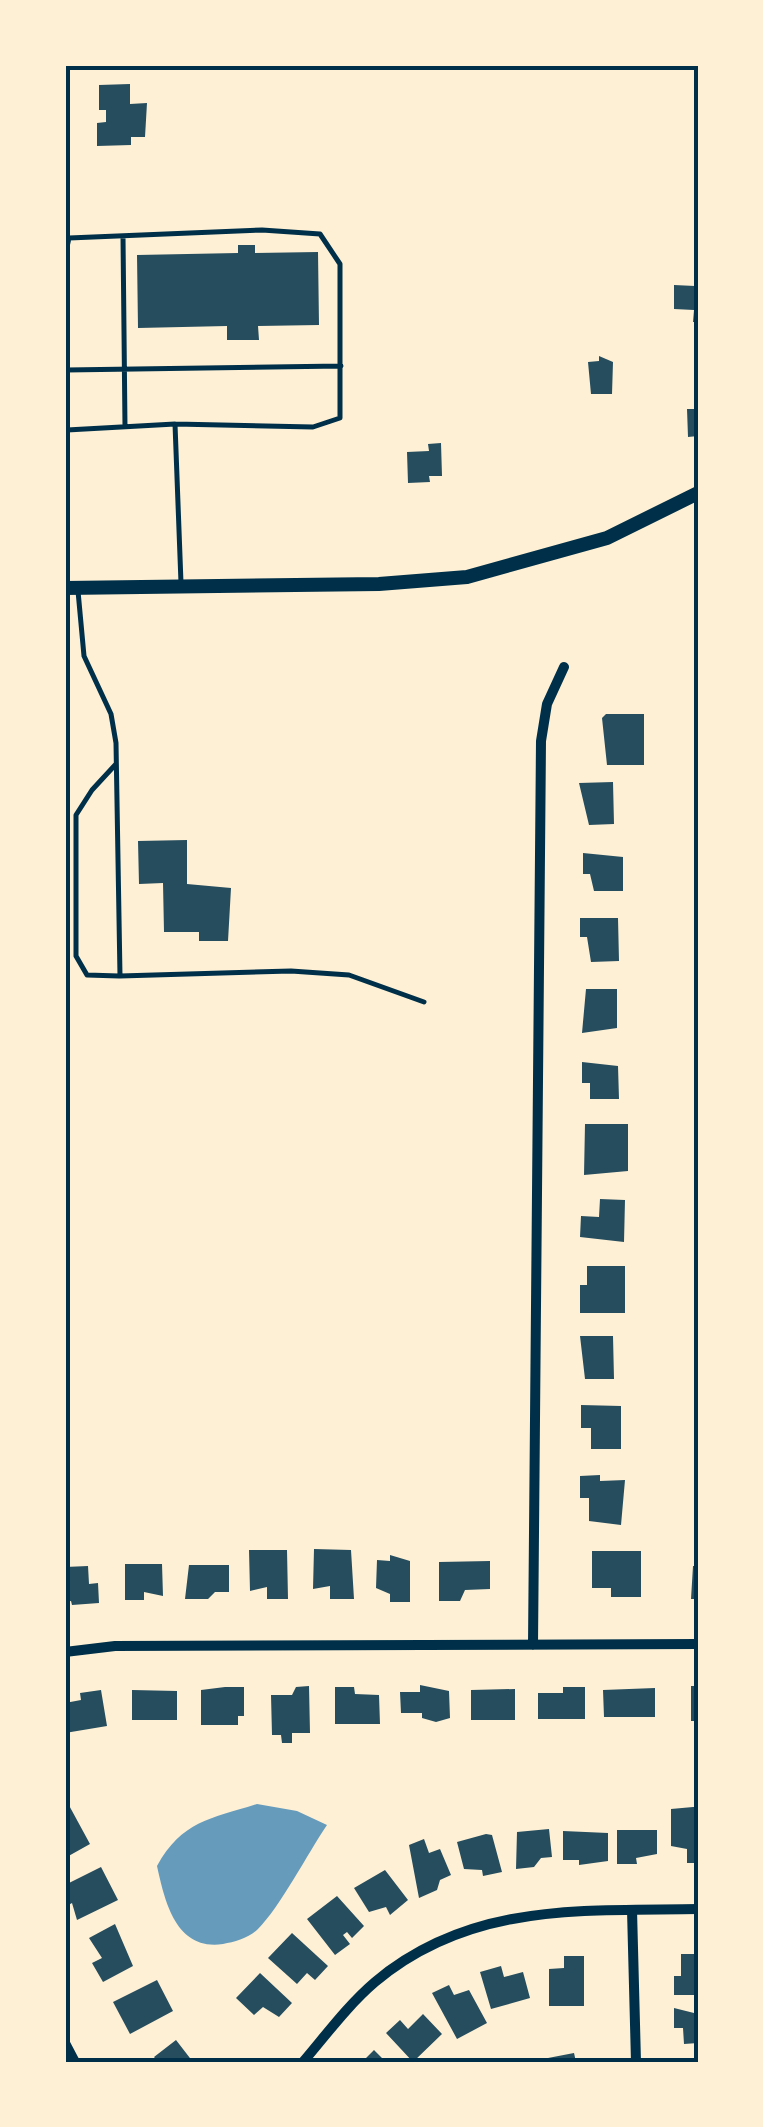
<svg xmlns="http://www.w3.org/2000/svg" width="763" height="2127" viewBox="0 0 763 2127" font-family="Montserrat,sans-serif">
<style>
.water{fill:#669bbc}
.building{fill:#264d5e}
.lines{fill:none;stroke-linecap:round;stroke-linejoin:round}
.service{stroke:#003049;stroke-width:5}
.minor{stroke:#003049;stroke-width:10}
.secondary{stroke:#003049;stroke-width:14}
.neatline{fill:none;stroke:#003049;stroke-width:4}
</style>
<rect width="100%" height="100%" fill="#fdf0d5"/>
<path class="water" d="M257,1804l40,7 30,14c-19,28 -47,82 -69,104 -9,9 -23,13 -35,15 -47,7 -58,-42 -66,-78 25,-45 53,-47 100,-62z"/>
<path class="building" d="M130,84v20l17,-1 -2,34h-14v8l-34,1v-23l9,-1v-12h-7v-25z
M238,245h17v8l63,-1 1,73 -61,1 1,14h-32v-14l-89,2 -1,-73 101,-2z
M695,278h3v44h-5l1,-12 -20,-1v-24l21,1z
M599,356l14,6 -1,32h-21l-3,-32 11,-1z
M687,409h11v27l-10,1z
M441,443l1,33h-13l1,6 -22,1 -1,-31 22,-1 -1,-7z
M606,714h38v51h-37l-5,-47z
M613,782l1,42 -25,1 -10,-42z
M187,840v44l44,4 -3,53h-29v-9h-35l-1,-49 -24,1 -1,-43z
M583,853l40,4v34h-29l-4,-17h-7z
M580,918h38l1,43 -28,1 -4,-25h-7z
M586,989h31v39l-35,5z
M582,1062l36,4 1,33h-29v-16h-8z
M585,1124h43v47l-44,4z
M600,1199l25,1 -1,42 -44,-5 1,-21 18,1z
M587,1266h38v47h-45v-28h7z
M580,1336h33l1,43h-29z
M581,1405l40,1v43h-30v-21h-10z
M600,1475v6l25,-1 -4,45 -32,-4v-23h-9v-22z
M314,1549l37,1 3,49h-24v-13l-17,3z
M249,1550h38l1,49h-21v-12l-17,4z
M592,1551h49v46h-30v-9h-19z
M390,1555l20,6v41h-20v-8l-14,-6 1,-28 13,1z
M490,1561v28l-25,1 -5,11h-21v-39z
M125,1564h37l1,32 -19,-4v8h-19z
M189,1565h40v27h-14l-7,7h-23z
M88,1566l1,18 9,-1 1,20 -27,2 -1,-4 -6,1v-35z
M693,1566h5v33h-7z
M420,1685l29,6 1,27 -14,4 -14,-4v-5h-21l-1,-21h20z
M309,1686l1,47h-18v10h-10l-1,-8h-9l-1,-40h21l4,-8z
M691,1686h7v35h-7z
M225,1687h19v29h-6v9h-37v-35z
M335,1687h19l1,7 24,1 1,29h-45z
M563,1687h22v32h-47v-26h25z
M655,1688v29h-51l-1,-27z
M515,1689v31h-44v-30z
M101,1690l6,36 -42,7v-30l16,-3 -1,-7z
M132,1690l45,1v29h-45z
M65,1798l25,46 -25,14z
M693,1807h5v56h-11v-14l-16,-3v-37z
M549,1829l3,28 -11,1 -7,9 -18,2 1,-37z
M617,1830h40v24l-21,4 1,6h-20z
M563,1831l45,2v28l-29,4v-5h-16z
M486,1834l6,1 10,37 -19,4 -1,-6 -18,-1 -7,-27z
M424,1839l5,14 11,-4 11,26 -11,5 -3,10 -18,8 -10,-53z
M101,1867l17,33 -41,20 -5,-17 -7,4v-22z
M385,1870l23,30 -18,15 -4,-8 -17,5 -15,-24z
M337,1896l27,30 -12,12 -5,-6 -4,3 7,9 -15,11 -28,-36z
M115,1924l18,42 -30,16 -11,-19 10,-5 -13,-20z
M292,1933l36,33 -13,14 -8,-7 -10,11 -29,-26z
M681,1954h17v41h-24v-19h7z
M564,1956h20v50h-35v-37l15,-1z
M501,1966l3,11 19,-5 7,26 -39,11 -11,-37z
M260,1973l32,30 -13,14 -16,-10 -9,8 -18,-17z
M157,1980l16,31 -43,23 -17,-32z
M449,1985l5,10 15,-5 18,33 -30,16 -25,-46z
M674,2008l24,6v29l-14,1 -1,-16h-9z
M423,2014l19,20 -29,28 -27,-29 14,-13 8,9z
M176,2040l17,22h-35l-4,-5z
M374,2050l12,12h-24z
M574,2053l2,9h-27l-1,-4z"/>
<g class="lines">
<path class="service" d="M123,236l2,191
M65,256l4,-18 193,-8 58,4 20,30v154l-27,9 -138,-3 -108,6 -2,-87
M66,370l275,-4
M175,424l6,159
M78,591l6,65 27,58 5,29 4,233 171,-5 58,4 75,27
M116,764l-24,26 -16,25v141l11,19 32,1"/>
<path class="minor" d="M533,1645l8,-904 6,-37 17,-37
M65,1652l50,-6 583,-2
M632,1910l4,152
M65,2043l10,19
M303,2062c23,-27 45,-57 72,-80 95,-80 207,-71 323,-73"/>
<path class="secondary" d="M65,588l314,-4 88,-7 140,-39 91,-45"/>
</g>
<rect width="763" height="2127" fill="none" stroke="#fdf0d5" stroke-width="135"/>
<rect x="68" y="68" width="628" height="1992" class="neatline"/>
</svg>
